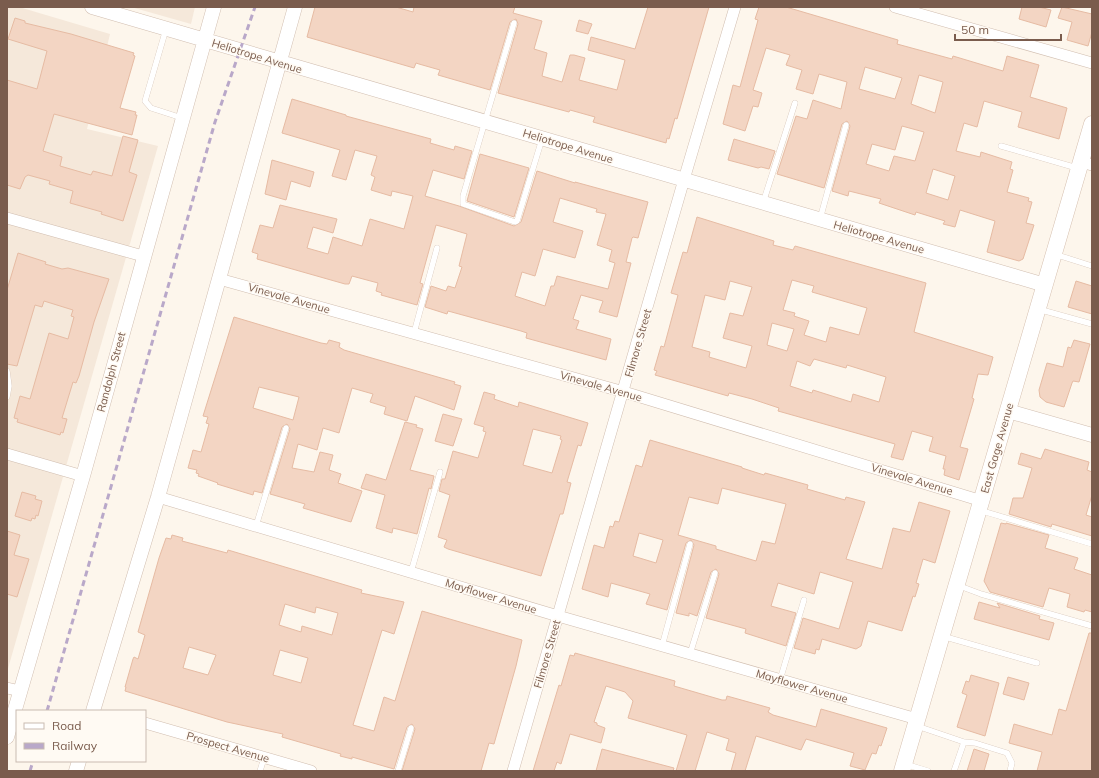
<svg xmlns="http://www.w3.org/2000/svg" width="1099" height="778" viewBox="0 0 1099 778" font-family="Mulish,sans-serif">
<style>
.residential{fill:#f5e8da}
.building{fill:#f3d5c3;stroke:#e6bba3;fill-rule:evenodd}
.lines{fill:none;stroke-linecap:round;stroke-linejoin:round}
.service-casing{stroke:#d1beb0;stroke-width:6}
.minor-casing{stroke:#d1beb0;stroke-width:12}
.tertiary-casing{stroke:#d1beb0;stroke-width:15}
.secondary-casing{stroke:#d6c0b0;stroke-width:17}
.service{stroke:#fff;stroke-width:5.5}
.minor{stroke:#fff;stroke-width:11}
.tertiary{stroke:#fff;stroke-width:14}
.secondary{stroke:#fff;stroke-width:16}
.rail{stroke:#b9a8c9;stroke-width:3;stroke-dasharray:6 4;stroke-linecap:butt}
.labels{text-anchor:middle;stroke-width:3;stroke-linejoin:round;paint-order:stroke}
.street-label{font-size:11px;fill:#7a5c4d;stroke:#fffaf3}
</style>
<rect width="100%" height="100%" fill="#fdf6ec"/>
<path class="residential" d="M7,7h12l91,27 -23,95 71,17 -151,526z
M131,7h64l-4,17z"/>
<path class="building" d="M315,7h81l17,5 1,-5h101l-2,6 29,8 -8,28 13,4 -5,23 20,6 8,-27h4l11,3 -6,22 38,10 8,-30 -37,-10 3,-13 44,12 13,-42h61l-32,112 -2,-1 -6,21 -2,-1 -1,5 -73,-21 2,-5 -25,-7 -1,2 -71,-19 20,-69 -2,-5 -6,3 -20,68 -52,-15 2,-5 -21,-6 -3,-1 -2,5 -107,-31z
M759,7h27l112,33 -1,4 55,15 1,-3 50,15 4,-15 32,9 -9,32 37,11 -8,31 -41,-12 4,-15 -38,-11 -7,26 -13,-4 -8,28 24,6 1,-5 31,10 -2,7 3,1 -6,22 22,6 -1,3 4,1 -6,21 8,2 -11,34 -4,2 -32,-9 8,-31 -35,-11 -5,17 -12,-3 2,-3 -29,-9 -1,3 -36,-12 2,-4 -32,-8 -1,5 -16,-5 18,-65 -3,-5 -5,3 -18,64 -47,-14 19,-58 11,3 6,-19 28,9 6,-27 -28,-8 -6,20 -17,-5 6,-19 -16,-5 4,-10 -24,-7 -13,42 9,3 -4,14 -5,-1 -8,25 -22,-7 10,-39 7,2 18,-67 -3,-1zM865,67l37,11 -7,21 -36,-10zM919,75l24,7 -8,31 -24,-9zM902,126l22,6 -9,29 -21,-5 -5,15 -23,-7 6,-20 23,6zM933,169l22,7 -7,24 -22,-7z
M1022,7h17l12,3 -5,17 -27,-8z
M1062,7l30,7v18l-4,14 -21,-6 5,-18 -14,-4z
M15,18l10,3v2l46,11 63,19 -1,2 2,1 -15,52 16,4 -1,3h2l-5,20 -78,-21 -11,37 19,6 -2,9 31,9 2,-4 19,5 11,-40 15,4 -9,32 8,3 -14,46 -22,-7 1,-2 -32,-9 3,-12 -24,-7 1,-3 -22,-6 -3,2 -5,12 -13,-4v-105l30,9 10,-38 -39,-12z
M579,20l13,4 -4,10 -12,-3z
M292,99l54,16v1l85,23 -1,4 24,7 1,-4 17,5 -8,28 -31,-9 -8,26 34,10 55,20 7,-4 16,-51 38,12v-1l73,20 -10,36 -5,-1 -1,1 -6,24 5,1 -14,54 -18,-5 4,-11 -22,-6 -8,24 6,2 -3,8 35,10 -5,21 -80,-22 1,-5 -6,-2 -73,-20 -1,3 -22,-7 6,-21 15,5 2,-5 7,2 7,-21 -3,-1 8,-32 -20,-6 -11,-3 -16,58 3,1 -6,21 -36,-10 1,-2 -6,-2 2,-8 -26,-7 -3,8h-4l-88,-25 1,-5 -6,-2 8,-27 13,3 7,-23 57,14 -4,14 -20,-6 -6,21 21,6 5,-17 29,9 8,-27 34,10 9,-33 -21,-5 -1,5 -20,-6 4,-13 -4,-2 6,-19 -22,-6 -9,30 -14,-4 8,-26 -58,-17zM560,198l37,11 -1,3 10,2 -9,31 15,5 -3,11 6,2 -7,26 -51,-13 -3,10h-3l-6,20 -30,-10 7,-24 13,4 8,-27 32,9 8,-27 -30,-9z
M734,139l41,12 -6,18 -8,-2 -3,1 -30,-8z
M480,154l49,14 -15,49 -47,-16z
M272,160l42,12 -4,15 -19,-6 -5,19 -21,-6z
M697,217l77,24 -1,4 20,5 2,-4 131,37 -12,49 79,25 -5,18 -10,-1 -6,24 2,1 -14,48 8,2 -9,31 -15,-5 1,-6h-2l3,-13 -17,-5 4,-14 -21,-6 -9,29 -12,-3 4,-13 -117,-33 1,-3 -27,-9 -23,-6 -1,3 -73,-21 2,-4 -3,-1 7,-24 3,1 14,-52 -7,-2 12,-41 4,1zM792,280l22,6 -2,6 55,16 -8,27 -29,-8 -4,15 -22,-7 5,-14 -15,-5 1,-3 -12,-3zM730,281l22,6 -9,29 -13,-3 -7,25 29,8 -6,22 -37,-11 1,-5 -18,-5 13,-52 20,5zM772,323l22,6 -7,22 -20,-6zM814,359l32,9 1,-3 39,12 -7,25 -26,-8 -2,8 -38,-12 -1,3 -22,-7 7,-25 13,5z
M18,253l28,9 -1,2 17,5 6,-1 41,11 -15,43 -15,54 -3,7 -3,-1 -11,36 5,1 -4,14 -2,-1 -1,3 -43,-13 1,-3 -4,-1 6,-22 10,3 19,-66 19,6 6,-22 -3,-1 2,-6 -29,-9 -2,6 -7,-2 -18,61 -10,-2v-74z
M1076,281l16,5v28l-24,-7z
M234,317l87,26 6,1 2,-4 11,3 -1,4 5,3 111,32 -1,2 7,2 -7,24 -39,-14 -8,25 -23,-7 2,-7 -16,-5 3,-8 -21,-6 -13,45 -16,-5 -6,22 -19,-6 -6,24 22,4 6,-20 13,3 -4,15 12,4 -3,9 24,8 -11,31 -48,-14 2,-4 -35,-10 20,-65 -3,-5 -5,3 -20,66 -8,-2 -1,4 -36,-11 1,-1 -20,-7 1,-2 -3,-1 1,-3 -9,-2 5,-18 8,2 8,-28 -3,-1 2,-6 -5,-1zM259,387l40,10 -6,23 -40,-12z
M1074,340l16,4 -11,38 -6,-1 -1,2 -8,24 -18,-5 -6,-5 -1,-7 8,-27 16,4 5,-20 3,1z
M484,392l11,3 -1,4 24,8 1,-5 69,21 -7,23 -3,-1 -11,37 4,1 -8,31h-3l-19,62 -93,-27 -4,-2 3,-7 -9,-3 12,-42 -11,-4 3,-12h3l8,-28 25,7 8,-26 -3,-1 1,-4 -10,-3zM533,429l28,7 -1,3 2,1 -10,33 -29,-8z
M443,414l19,5 -9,27 -18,-5z
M405,422l12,3 -1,2 7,2 -13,41 24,6 -3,13 -2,-1 -12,46 -24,-6 -1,5 -16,-5 9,-33 -24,-7 5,-14 20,6z
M650,440l92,27v1l22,7 1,-2 43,12 -1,4 38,11 1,-3 19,5 -19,57 36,10 11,-41 17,4 9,-30 31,9 -15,52 -12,-4 -7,24 3,1 -4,13 -2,-1 -11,35 -34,-10 -7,25 -5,3 -34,-10 -3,11 -3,-1 -1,5 -21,-6 9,-30 36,11 14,-47 -33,-10 -6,22 -36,-11 -7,23 25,7 -10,33 -41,-13 1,-4 -40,-11 13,-44 -3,-5 -5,3 -14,44 -8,-3v3l-13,-3 18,-68 -3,-5 -5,3 -19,67 -21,-6 4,-10 -39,-11 -3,14 -26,-8 12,-44 10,3 6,-22 3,1 2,-6 4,1 17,-57 6,2zM722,488l64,16 -11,40 -13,-3 -6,20 -40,-12v-3l-38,-11 11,-38 29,7zM639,533l24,7 -7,23 -23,-7z
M1045,449l44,13 -2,8 5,2v23l-6,20 6,2v19l-40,-12 -1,3 -42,-13 4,-16h10l9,-30 -14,-4 3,-11 20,6z
M22,492l14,4 -1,3 7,2 -4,15 -2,-1 -1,4 -3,-1 -1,3 -16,-5z
M1001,523l5,1v-1l43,12 -4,13 33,10 -4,11 18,6v37l-7,-2 -1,2 -17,-5 3,-13 -21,-6 -6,19 -53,-15 -6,-11z
M7,531l13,4 -6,20 15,4 -12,38 -10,-3z
M172,535l11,3 -1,3 45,12 1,-3 134,40 -1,3 43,9 -10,32 -12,-4 -29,95 21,6 10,-34 11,4 27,-90 100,29 -6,26 -22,78 -5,-1 -8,28h-79l13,-42 -3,-5 -5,3 -13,42 -42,-12v2l-12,-3 1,-2 -59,-17 1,-3 -56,-12 -102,-31 1,-4h-1l8,-28 1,-2 4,2 7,-24 -7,-3 21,-74 7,-20 5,1zM285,604l30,9 1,-6 22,6 -6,22 -30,-9 -1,6 -22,-7zM189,647l27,8 -8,20 -25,-7zM280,650l28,8 -7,25 -28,-8z
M979,602l21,6 -3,-5 43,13 -1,3 15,4 -5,17 -75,-21z
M1089,633h3v138h-55l5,-19 -33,-9 5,-19 38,11 7,-26 7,2z
M575,653l100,28 -1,5 48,14h4l1,-4 43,12 -2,4 5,3 43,12 5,-18 66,19 -6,18 -2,-1 -3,9 -4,-1 -7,17 -15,-4 4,-13 -48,-14 -5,11 -45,-14 -11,35h-14l5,-18 -10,-3 3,-11 -22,-7 -12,39h-19l11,-36 -59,-17 5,-17 -8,-9 -19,-6 -12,36 3,1v2l8,3 -4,15 -31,-9 -9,30 -4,-2 -3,9h-21l26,-86 2,1 9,-31 4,1z
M971,675l28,8 -14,53 -28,-9 10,-32 -5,-2 4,-12 3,1z
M1008,677l21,6 -5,17 -21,-6z
M602,749l72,19 -1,3h-77z
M974,749l15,5 -5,17h-17z"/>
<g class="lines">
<defs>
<path id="service" d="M514,23l-51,173v8l52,18 2,-1 25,-82
M166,29l-21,72 6,7 31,10
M1001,146l76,22
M763,203l32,-100
M820,219l26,-94
M1054,254l38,12
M1038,309l54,15
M414,333l23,-85
M7,371l2,15 -2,11
M979,510l113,34
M256,526l30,-98
M411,572l29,-100
M957,585l24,9 111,32
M942,636l95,27
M662,646l28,-102
M690,654l25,-81
M780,680l24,-80
M917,726l47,16 -10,29
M964,742l11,1 32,10 5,10 -2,8
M905,764l23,7
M260,771l4,-13
M398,771l13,-43"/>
<path id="minor" d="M895,7l197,56
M1081,162l11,3
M7,218l136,38
M219,279l405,113 358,109
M7,454l76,22
M158,497l400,119 359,103
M7,688l13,3
M145,723l166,48
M513,771c74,-255 146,-510 222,-764"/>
<path id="tertiary" d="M92,7l953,278
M1008,411l84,24
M93,711l65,-214 137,-490
M7,737l76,-261 131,-469
M76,771l3,-10"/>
<path id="secondary" d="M902,771l190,-647"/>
</defs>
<use href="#service" class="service-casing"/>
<use href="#minor" class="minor-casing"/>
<use href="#tertiary" class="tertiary-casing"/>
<use href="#secondary" class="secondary-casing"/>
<use href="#service" class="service"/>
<use href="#minor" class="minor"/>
<use href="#tertiary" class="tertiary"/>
<use href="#secondary" class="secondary"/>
<path class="rail" d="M47,711l168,-589 40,-115
M30,771l3,-10"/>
</g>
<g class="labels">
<g class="street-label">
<text transform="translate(257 56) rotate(17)" y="4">Heliotrope Avenue</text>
<text transform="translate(568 146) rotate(17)" y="4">Heliotrope Avenue</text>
<text transform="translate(879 237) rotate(16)" y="4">Heliotrope Avenue</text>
<text transform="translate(289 298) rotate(16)" y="4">Vinevale Avenue</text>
<text transform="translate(638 343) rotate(-74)" y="4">Filmore Street</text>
<text transform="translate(111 372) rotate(-75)" y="4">Randolph Street</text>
<text transform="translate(601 386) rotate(16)" y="4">Vinevale Avenue</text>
<text transform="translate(997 448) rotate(-74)" y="4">East Gage Avenue</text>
<text transform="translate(912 479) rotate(17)" y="4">Vinevale Avenue</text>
<text transform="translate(491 596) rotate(17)" y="4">Mayflower Avenue</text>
<text transform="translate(547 654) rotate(-74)" y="4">Filmore Street</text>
<text transform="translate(802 686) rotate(16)" y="4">Mayflower Avenue</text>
<text transform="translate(228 747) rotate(16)" y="4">Prospect Avenue</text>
</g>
</g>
<rect width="1099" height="778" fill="none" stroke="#7a5c4d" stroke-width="16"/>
<rect x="16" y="710" width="130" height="52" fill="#fffaf3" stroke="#cabbb1"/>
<rect x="24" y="723" width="20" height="6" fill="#ffffff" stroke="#cabbb1"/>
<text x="52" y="730" font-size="12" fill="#7a5c4d">Road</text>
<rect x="24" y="743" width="20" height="6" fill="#b9a8c9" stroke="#cabbb1"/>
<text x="52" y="750" font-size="12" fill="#7a5c4d">Railway</text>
<path d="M955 34v6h106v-6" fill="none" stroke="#7a5c4d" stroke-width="2"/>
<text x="961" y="34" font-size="12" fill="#7a5c4d" stroke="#fffaf3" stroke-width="3" paint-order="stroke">50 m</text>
</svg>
